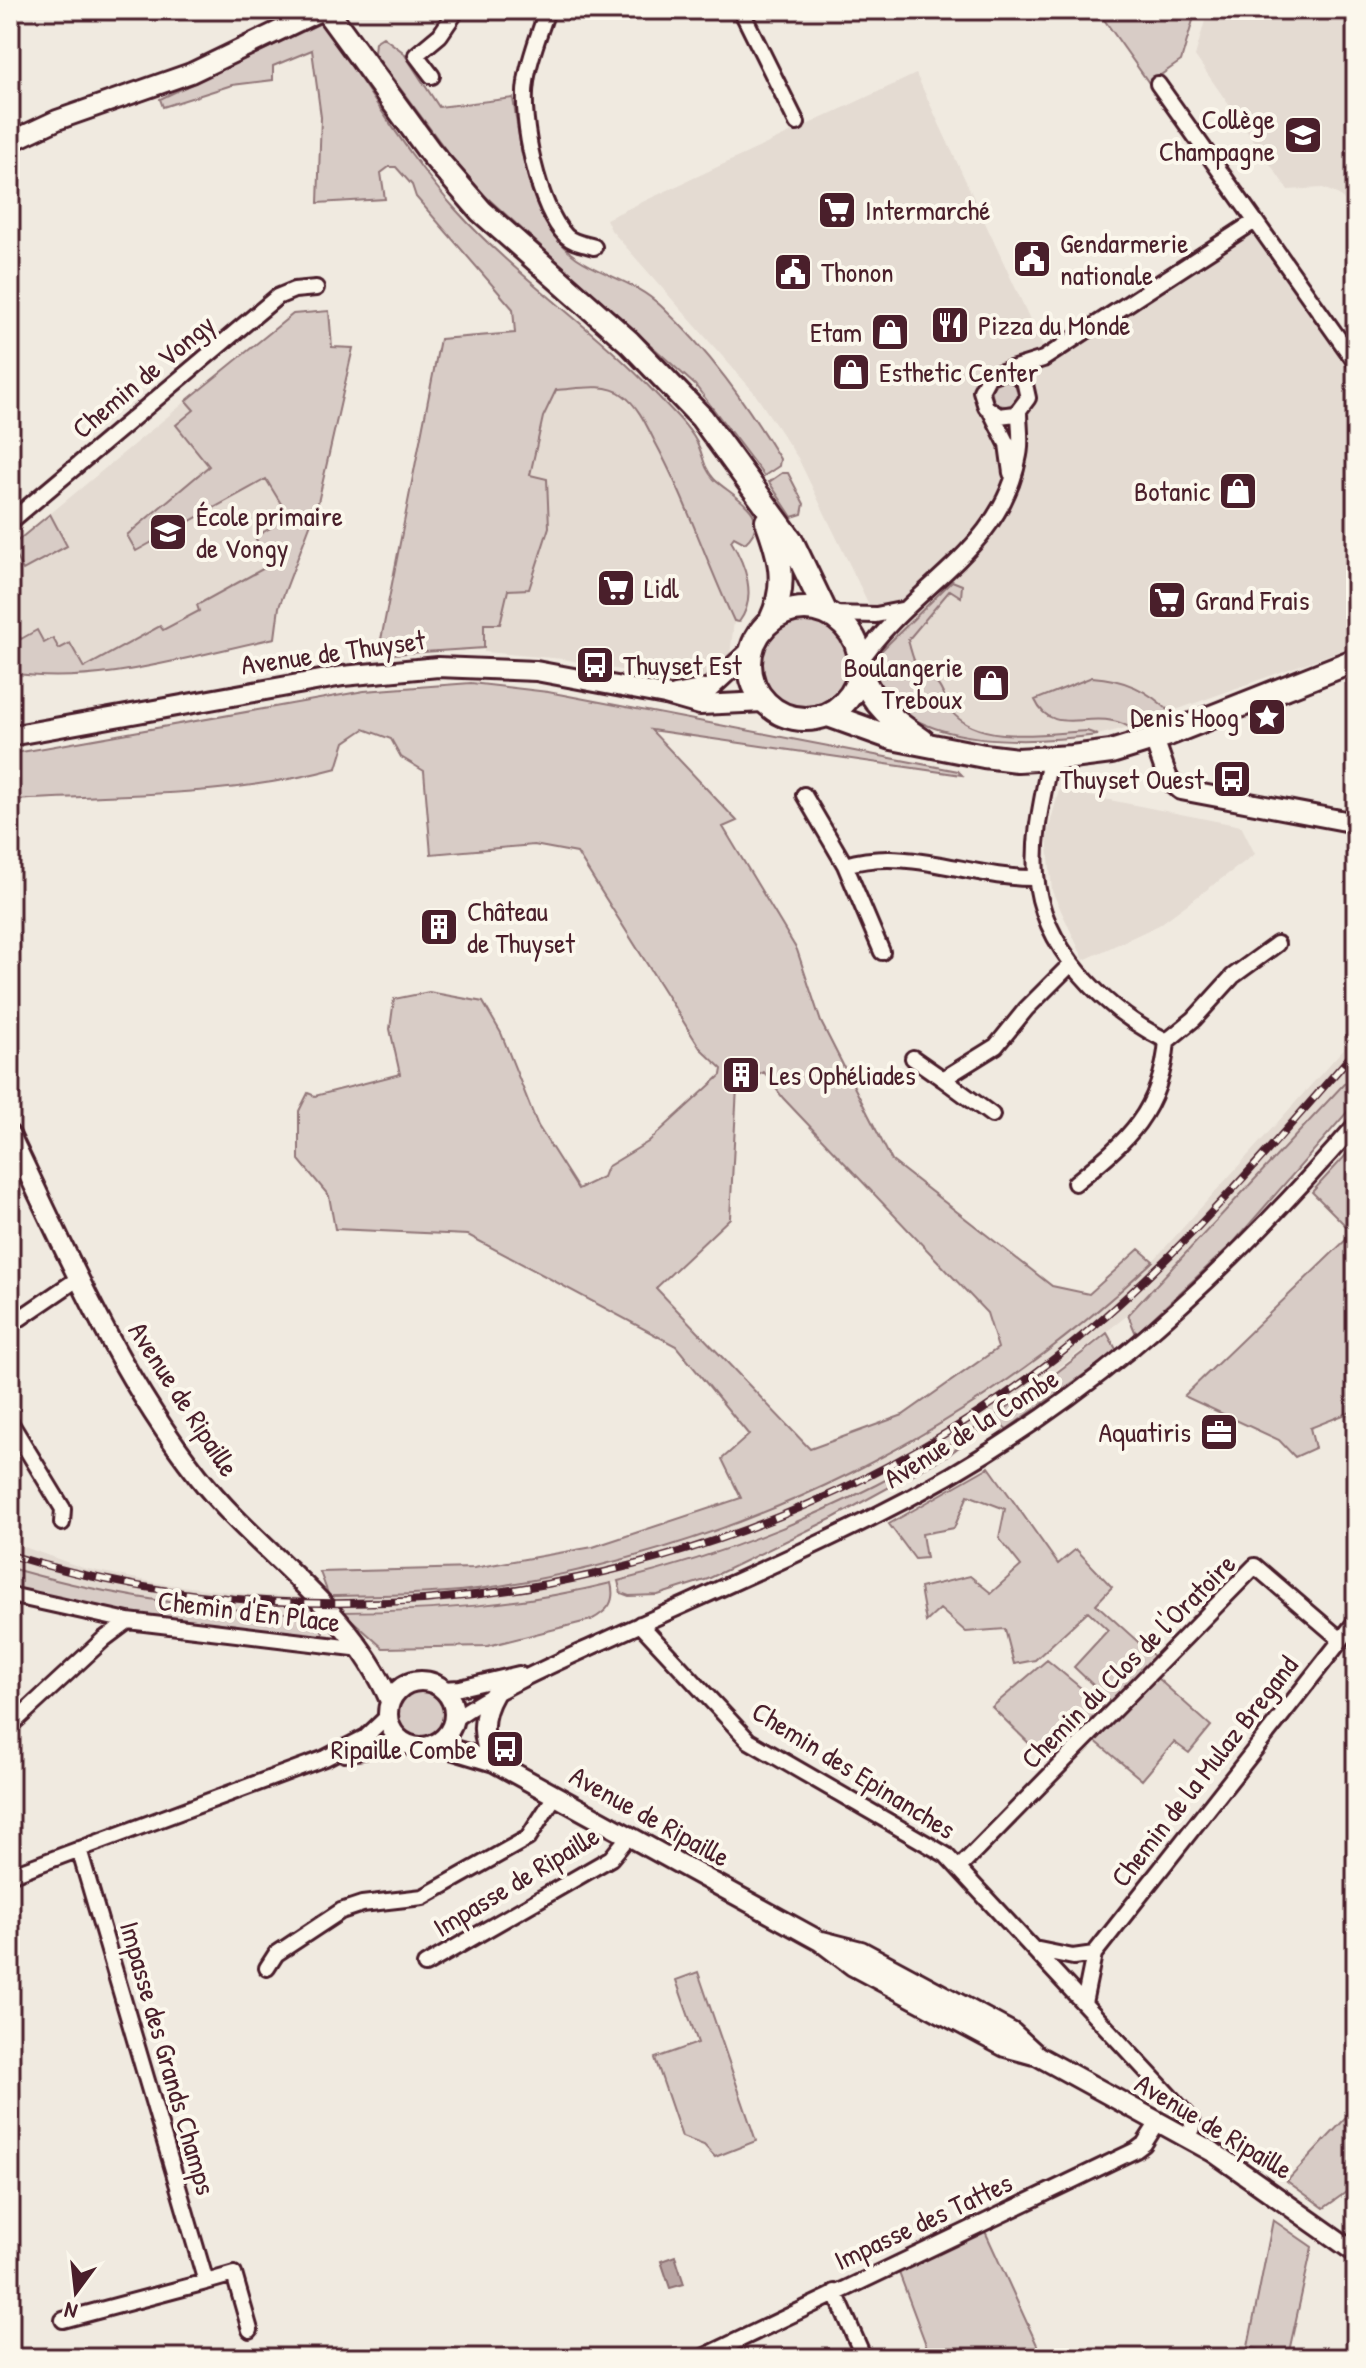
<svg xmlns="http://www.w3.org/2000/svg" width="1366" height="2368" viewBox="0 0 1366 2368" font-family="'Patrick Hand',sans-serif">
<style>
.built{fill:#e4dbd2}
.green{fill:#d8ccc6;stroke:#917678;stroke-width:2;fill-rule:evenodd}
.water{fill:#b8a4a2;stroke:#8c6f72;stroke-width:2}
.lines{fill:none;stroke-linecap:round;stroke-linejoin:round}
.minor-casing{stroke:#4a1f2b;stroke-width:20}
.tertiary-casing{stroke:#4a1f2b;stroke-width:24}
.secondary-casing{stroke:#4a1f2b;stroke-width:28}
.minor{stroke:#fbf7ec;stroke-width:14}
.tertiary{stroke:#fbf7ec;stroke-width:18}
.secondary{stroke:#fbf7ec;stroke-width:22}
.rail-casing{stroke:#4a1f2b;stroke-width:8}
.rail{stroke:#fbf7ec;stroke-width:5;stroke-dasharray:15;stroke-linecap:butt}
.labels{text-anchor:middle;stroke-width:8;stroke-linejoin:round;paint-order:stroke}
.poi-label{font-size:28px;fill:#4a1f2b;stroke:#fbf7ec;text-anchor:start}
.street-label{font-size:28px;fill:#4a1f2b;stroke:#fbf7ec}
</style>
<rect width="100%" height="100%" fill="#f0eae0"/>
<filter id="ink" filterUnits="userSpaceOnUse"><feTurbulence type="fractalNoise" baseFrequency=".0125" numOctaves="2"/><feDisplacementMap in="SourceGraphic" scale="16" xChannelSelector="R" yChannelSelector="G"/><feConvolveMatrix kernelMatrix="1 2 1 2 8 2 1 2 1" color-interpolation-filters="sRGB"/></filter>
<g filter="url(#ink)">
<path class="built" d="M1208,10h148v202l-17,-17 -16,-7 -35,2 -93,-134z
M916,74l131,282 208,-135 101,142v282l-227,82 -31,8 -63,6 -54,-4 -64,-16 -42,-49 5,-20 7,-10 -89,-184 -45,-67 -142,-161 -5,-11z
M607,388l15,7 16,16 47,87 49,123 -4,35 -14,14 -18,10 -21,1 -114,-22 -79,-7v-28h16l9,-34 20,-1 20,-62 -2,-47 -17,-5 13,-58 13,-27z
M196,393l74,90 19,34 28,-10 -38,100 -4,31 -150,32 -75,6 -40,-3v-126z
M1059,790l182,36 14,28 -96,71 -75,35 -32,-69 -5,-56z
M1356,1035v36l-228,244 -127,97 -89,55 -80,41 -85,34 -84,28 -78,20 -84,13 -85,8 -73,1 -14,-16 168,-9 162,-36 244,-103 88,-55 121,-93 41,-39z
M10,1542l73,26 74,15 99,12 51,2 11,17 -108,-6 -76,-10 -87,-19 -37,-11z"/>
<path class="green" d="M1196,10l-15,51 -32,22 -51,-72z
M321,23c46,62 84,130 135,187 61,68 139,118 201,185 13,14 35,34 42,52 5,12 5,21 15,32 14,15 63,35 31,64l-11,-6 -3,4c14,23 27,56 8,81l-5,-1c-28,-60 -48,-122 -80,-181 -8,-16 -16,-34 -31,-45 -18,-13 -46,-6 -67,-5l-13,27 -13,58 17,4 2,48 -20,62 -21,1 -8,34h-16v24l-106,7 62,-316 75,-6 -2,-24 -97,-112 -4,-12 -16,-18h-7l-8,6 4,26 -67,4 3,-86 -9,-67 -39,16v14l-41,5 -69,22 -3,-8z
M383,37l20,15 36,55 74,-9c8,52 16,127 64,160 27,18 59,24 84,48 48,45 85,97 119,153l-1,7 -15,10 -69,-91 -212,-191 -29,-33 -80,-108 1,-11z
M329,311l3,36 21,1 -36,159 -38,100 -4,31c-85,18 -178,49 -265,35v-37l7,-4 4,7 16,-9 7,13 9,-5 6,11 11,-6 14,25 76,-42 3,4 36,-19 -2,-6 73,-40 -15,-28 34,-20 -23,-38 -130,72 -9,-16 82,-69 -33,-41 18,-15 -8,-9 107,-87z
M992 393a13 13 0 1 1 26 0a13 13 0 1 1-26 0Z
M782,473h6l16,31 -2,10 -10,3 -23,-35z
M50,514l17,32 -44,24 -13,-23z
M952,581l10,4 -1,12 -11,-7 -42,50c8,31 7,24 29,44 7,7 8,19 14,27 28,35 97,22 136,20l11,4c-64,8 -187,16 -221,-53l3,-30z
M759 664a46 46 0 1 1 92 0a46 46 0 1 1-92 0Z
M1092,677c32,2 56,13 79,36l-42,14c-36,-21 -76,13 -94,-27z
M471,683l77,9 410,79 4,4 -311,-45 86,91 -14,6 74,123 24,72 71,139 160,125 37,8 50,-45 14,12c-181,172 -407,285 -654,325 -55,9 -113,9 -170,10l-9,-24 154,-4 119,-21 148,-49 -19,-39 27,-24 -73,-89 -208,-111 -133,-6 -6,-33 -30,-36v-49l9,-18 7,3 85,-22 -10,-45 4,-30 35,-7 54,10 18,31 37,93 40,63 25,-12 4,-10 41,-25 73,-67 1,-6 -22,-21 -123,-195 -43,-8 -103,9 -7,-83 -23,-14 -10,-18 -27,-10 -19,13 -8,26c-105,29 -218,26 -327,32v-46l354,-63zM764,1072l19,26 204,215 11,35 -95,67 -93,34 -154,-161 74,-70 7,-131z
M1356,1071v31l-122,140 -98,92 -8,-19z
M1356,1144v136l-11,11 11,12v107l-46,18 5,20 -20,9 -16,-17 -95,-44 169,-163 -41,-41z
M1107,1333l10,18 -110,78 -13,-9 -44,34 -117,64 -125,61 -50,16 -29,1 -8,-3 -3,-12c180,-44 346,-130 489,-248z
M989,1467l69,97 18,-15 36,38 -16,17 60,54 -43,46 -39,-37 34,-37 -20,-19 -53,49 -21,4 -9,-35 -39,3 -26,-23 -14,13 -6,-34 50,-12 21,17 30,-27 -22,-28 6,-29 -37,-14 -14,33 -32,6 4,24 -11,1 -26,-35z
M10,1568c101,29 203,44 308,46l5,20 -5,5 -187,-25 -121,-27z
M611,1583c5,19 -3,28 -20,37l-103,26 -105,2 -40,-36c90,-1 180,-7 268,-29z
M1047,1660l57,47 -57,54 -55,-54z
M1156,1677l55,49 -22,27 -15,-11 -32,38 -48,-40z
M397 1715a24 24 0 1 1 48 0a24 24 0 1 1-48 0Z
M698,1972l58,169 -41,16 -11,-12 -22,-8 -27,-79 43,-15 -22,-63z
M1356,2107v78l-32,23 -37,-27z
M1273,2220l39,27 -24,109 -40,-9z
M984,2229l59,129h-112l-33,-88z"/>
<path class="water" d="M675,2256l9,28 -14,4 -9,-27z"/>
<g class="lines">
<defs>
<path id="minor" d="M547,10c-7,23 -18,48 -21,72 -6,38 12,125 40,154 7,7 19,8 28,11
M741,10l56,113
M432,76l-16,-21 24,-20 17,-25
M1158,84l198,279
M1008,370l16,10 4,18 -12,16 -17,2 -13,-9 -5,-16 8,-15 54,-17 212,-138
M991,412l16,32 4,29
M10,522l267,-225 17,-7 22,-2
M828,614l48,1 25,-5
M860,662c50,-76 142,-110 159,-207 3,-14 0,-29 0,-43
M1050,759c-7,38 -17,76 -14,115 5,74 69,136 131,167
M804,795l41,70
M882,952l-37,-87c65,-19 126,14 191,13
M913,1058l30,21
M992,1115l-49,-36 53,-33 30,-37 45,-45
M1075,1183c53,-43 86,-71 92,-142l27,-22 39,-43 44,-32
M10,1325l69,-47
M10,1422l53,87 -1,14
M10,1595l118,26 234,28
M640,1624l109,117 197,114 245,264 2,9 -5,10
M442,1689l18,-1 59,-14
M454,1719c46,-32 98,-54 150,-78 87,-40 177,-78 263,-121 203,-100 342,-227 489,-396
M10,1726l94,-87 24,-18
M345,1754l60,-10
M959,1868l296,-302 85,73
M10,1875l315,-117 41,-21 22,-21
M1034,1949l39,8 21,-3
M425,1965l186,-107 18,-22
M267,1968l9,-14 65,-43 21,-7 61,-7 105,-59 27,-42
M1084,2003l10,-49 262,-333
M206,2282l28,-8 16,56
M835,2292l29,66
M63,2320l143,-38 -127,-433
M701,2358l435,-208 8,-6 14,-22"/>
<path id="tertiary" d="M10,142l47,-22 134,-47 131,-63
M675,695l35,-7 41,-38
M10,736l333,-60 95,-9 98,4 129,24 35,10 64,-3
M1154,739l14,40 13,11 175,33
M10,1135c56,116 107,238 188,341 61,78 152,131 192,225
M388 1714a33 33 0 1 1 66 0a33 33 0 1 1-66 0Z
M494,1694c-14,24 -13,45 0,68
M434,1744l60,18 326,179 33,25 152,81 33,9
M822,1941l39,10 152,82 25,23 175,96 143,101"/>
<path id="secondary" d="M326,10l104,142 51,59 148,131 73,76 89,122 35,73
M767,521c13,35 21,63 4,99
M750 664a55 55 0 1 1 110 0a55 55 0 1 1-110 0Z
M860,670c12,36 34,51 63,71
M828,715l64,23 92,18 33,4 55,-3 39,-5 55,-17 190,-75"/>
</defs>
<use href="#minor" class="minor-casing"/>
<use href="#tertiary" class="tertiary-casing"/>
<use href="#secondary" class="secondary-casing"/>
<use href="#minor" class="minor"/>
<use href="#tertiary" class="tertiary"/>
<use href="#secondary" class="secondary"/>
<defs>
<path id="rail" d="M10,1555c349,107 742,32 1032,-187 119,-90 216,-206 314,-318"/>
</defs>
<use href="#rail" class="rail-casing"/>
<use href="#rail" class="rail"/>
</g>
</g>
<defs>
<symbol id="school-square" viewBox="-11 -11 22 22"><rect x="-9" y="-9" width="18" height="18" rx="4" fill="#4a1f2b" stroke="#fbf7ec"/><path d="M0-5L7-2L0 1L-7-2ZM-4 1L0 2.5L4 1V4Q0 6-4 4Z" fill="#fff"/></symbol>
<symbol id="supermarket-square" viewBox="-11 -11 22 22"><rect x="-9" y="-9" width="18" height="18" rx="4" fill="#4a1f2b" stroke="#fbf7ec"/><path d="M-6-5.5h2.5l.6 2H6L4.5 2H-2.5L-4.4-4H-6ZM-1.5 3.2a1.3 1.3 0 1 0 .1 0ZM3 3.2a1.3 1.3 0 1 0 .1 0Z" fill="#fff"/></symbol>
<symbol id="civic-square" viewBox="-11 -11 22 22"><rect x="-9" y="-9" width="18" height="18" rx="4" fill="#4a1f2b" stroke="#fbf7ec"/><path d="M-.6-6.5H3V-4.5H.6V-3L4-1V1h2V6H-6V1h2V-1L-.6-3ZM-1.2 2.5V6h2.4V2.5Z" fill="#fff"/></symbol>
<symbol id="restaurant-square" viewBox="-11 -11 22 22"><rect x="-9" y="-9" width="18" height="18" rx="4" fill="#4a1f2b" stroke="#fbf7ec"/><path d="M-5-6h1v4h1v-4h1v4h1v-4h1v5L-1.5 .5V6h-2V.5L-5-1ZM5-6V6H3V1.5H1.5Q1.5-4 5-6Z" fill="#fff"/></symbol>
<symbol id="shop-square" viewBox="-11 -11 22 22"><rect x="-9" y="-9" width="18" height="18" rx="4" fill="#4a1f2b" stroke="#fbf7ec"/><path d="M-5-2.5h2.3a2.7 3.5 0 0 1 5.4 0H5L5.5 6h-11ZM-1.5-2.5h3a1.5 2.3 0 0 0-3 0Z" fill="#fff"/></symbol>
<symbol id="bus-square" viewBox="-11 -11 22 22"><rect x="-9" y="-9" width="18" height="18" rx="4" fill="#4a1f2b" stroke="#fbf7ec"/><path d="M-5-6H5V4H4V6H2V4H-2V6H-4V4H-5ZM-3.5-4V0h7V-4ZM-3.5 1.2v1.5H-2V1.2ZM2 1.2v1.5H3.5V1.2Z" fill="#fff"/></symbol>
<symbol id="sight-square" viewBox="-11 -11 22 22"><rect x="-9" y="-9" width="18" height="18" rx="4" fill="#4a1f2b" stroke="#fbf7ec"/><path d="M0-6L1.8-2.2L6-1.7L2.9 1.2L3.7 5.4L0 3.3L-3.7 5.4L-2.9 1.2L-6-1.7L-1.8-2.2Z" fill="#fff"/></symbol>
<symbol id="building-square" viewBox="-11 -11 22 22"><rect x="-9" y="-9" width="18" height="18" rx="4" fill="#4a1f2b" stroke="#fbf7ec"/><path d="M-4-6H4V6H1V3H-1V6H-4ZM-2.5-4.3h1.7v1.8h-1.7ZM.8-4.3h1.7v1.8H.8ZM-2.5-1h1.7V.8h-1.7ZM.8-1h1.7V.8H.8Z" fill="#fff"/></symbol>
<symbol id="office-square" viewBox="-11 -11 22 22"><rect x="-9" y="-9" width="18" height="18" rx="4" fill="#4a1f2b" stroke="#fbf7ec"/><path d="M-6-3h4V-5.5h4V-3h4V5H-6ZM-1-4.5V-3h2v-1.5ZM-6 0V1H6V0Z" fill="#fff"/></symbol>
</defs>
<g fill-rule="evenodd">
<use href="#school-square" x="1281" y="113" width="44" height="44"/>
<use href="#supermarket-square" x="815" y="188" width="44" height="44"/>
<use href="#civic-square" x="1010" y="237" width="44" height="44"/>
<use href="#civic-square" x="771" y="250" width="44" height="44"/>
<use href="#restaurant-square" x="928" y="303" width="44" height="44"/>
<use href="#shop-square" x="868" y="310" width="44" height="44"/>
<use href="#shop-square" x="829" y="350" width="44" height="44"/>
<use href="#shop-square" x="1216" y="469" width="44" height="44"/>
<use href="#school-square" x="146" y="510" width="44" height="44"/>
<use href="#supermarket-square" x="594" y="566" width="44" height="44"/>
<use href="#supermarket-square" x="1145" y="578" width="44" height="44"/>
<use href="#bus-square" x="573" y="643" width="44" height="44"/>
<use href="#shop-square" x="969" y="661" width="44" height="44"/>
<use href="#sight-square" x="1245" y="695" width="44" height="44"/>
<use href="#bus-square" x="1210" y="757" width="44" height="44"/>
<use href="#building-square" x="417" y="905" width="44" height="44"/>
<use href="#building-square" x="719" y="1053" width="44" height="44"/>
<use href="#office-square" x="1197" y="1410" width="44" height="44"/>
<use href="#bus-square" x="483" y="1727" width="44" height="44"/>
</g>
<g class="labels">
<g class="poi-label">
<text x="1275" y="129" text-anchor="end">Collège<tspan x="1275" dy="32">Champagne</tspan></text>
<text x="865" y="220">Intermarché</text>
<text x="1060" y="253">Gendarmerie<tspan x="1060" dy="32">nationale</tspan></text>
<text x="821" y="282">Thonon</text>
<text x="978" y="335">Pizza du Monde</text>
<text x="862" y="342" text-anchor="end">Etam</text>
<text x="879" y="382">Esthetic Center</text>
<text x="1210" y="501" text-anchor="end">Botanic</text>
<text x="196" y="526">École primaire<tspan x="196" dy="32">de Vongy</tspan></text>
<text x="644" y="598">Lidl</text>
<text x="1195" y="610">Grand Frais</text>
<text x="623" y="675">Thuyset Est</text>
<text x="963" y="677" text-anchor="end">Boulangerie<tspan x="963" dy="32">Treboux</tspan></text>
<text x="1239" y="727" text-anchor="end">Denis Hoog</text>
<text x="1204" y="789" text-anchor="end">Thuyset Ouest</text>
<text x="467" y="921">Château<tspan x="467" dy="32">de Thuyset</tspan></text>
<text x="769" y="1085">Les Ophéliades</text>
<text x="1191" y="1442" text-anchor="end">Aquatiris</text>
<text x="477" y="1759" text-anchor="end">Ripaille Combe</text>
</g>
<g class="street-label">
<text transform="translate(143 376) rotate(-40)" y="10">Chemin de Vongy</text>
<text transform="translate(333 652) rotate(-8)" y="10">Avenue de Thuyset</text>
<text transform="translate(184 1399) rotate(57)" y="10">Avenue de Ripaille</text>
<text transform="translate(971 1428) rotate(-32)" y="10">Avenue de la Combe</text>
<text transform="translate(249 1611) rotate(7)" y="10">Chemin d'En Place</text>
<text transform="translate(1128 1661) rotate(-45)" y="10">Chemin du Clos de l'Oratoire</text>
<text transform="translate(854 1770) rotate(32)" y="10">Chemin des Epinanches</text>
<text transform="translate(1204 1771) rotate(-52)" y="10">Chemin de la Mulaz Bregand</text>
<text transform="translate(650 1816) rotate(29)" y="10">Avenue de Ripaille</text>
<text transform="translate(516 1881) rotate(-31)" y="10">Impasse de Ripaille</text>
<text transform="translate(168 2058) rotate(74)" y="10">Impasse des Grands Champs</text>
<text transform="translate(1214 2126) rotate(31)" y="10">Avenue de Ripaille</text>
<text transform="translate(923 2221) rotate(-25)" y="10">Impasse des Tattes</text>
</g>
</g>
<rect width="1366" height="2368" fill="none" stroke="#fbf7ec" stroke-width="40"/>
<rect x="20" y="20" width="1326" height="2328" fill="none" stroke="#4a1f2b" stroke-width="3" filter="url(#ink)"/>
<g transform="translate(76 2292) rotate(195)" stroke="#fbf7ec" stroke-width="6" paint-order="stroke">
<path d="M0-6L14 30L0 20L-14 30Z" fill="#4a1f2b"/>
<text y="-12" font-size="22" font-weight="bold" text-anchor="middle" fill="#4a1f2b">N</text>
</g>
</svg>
